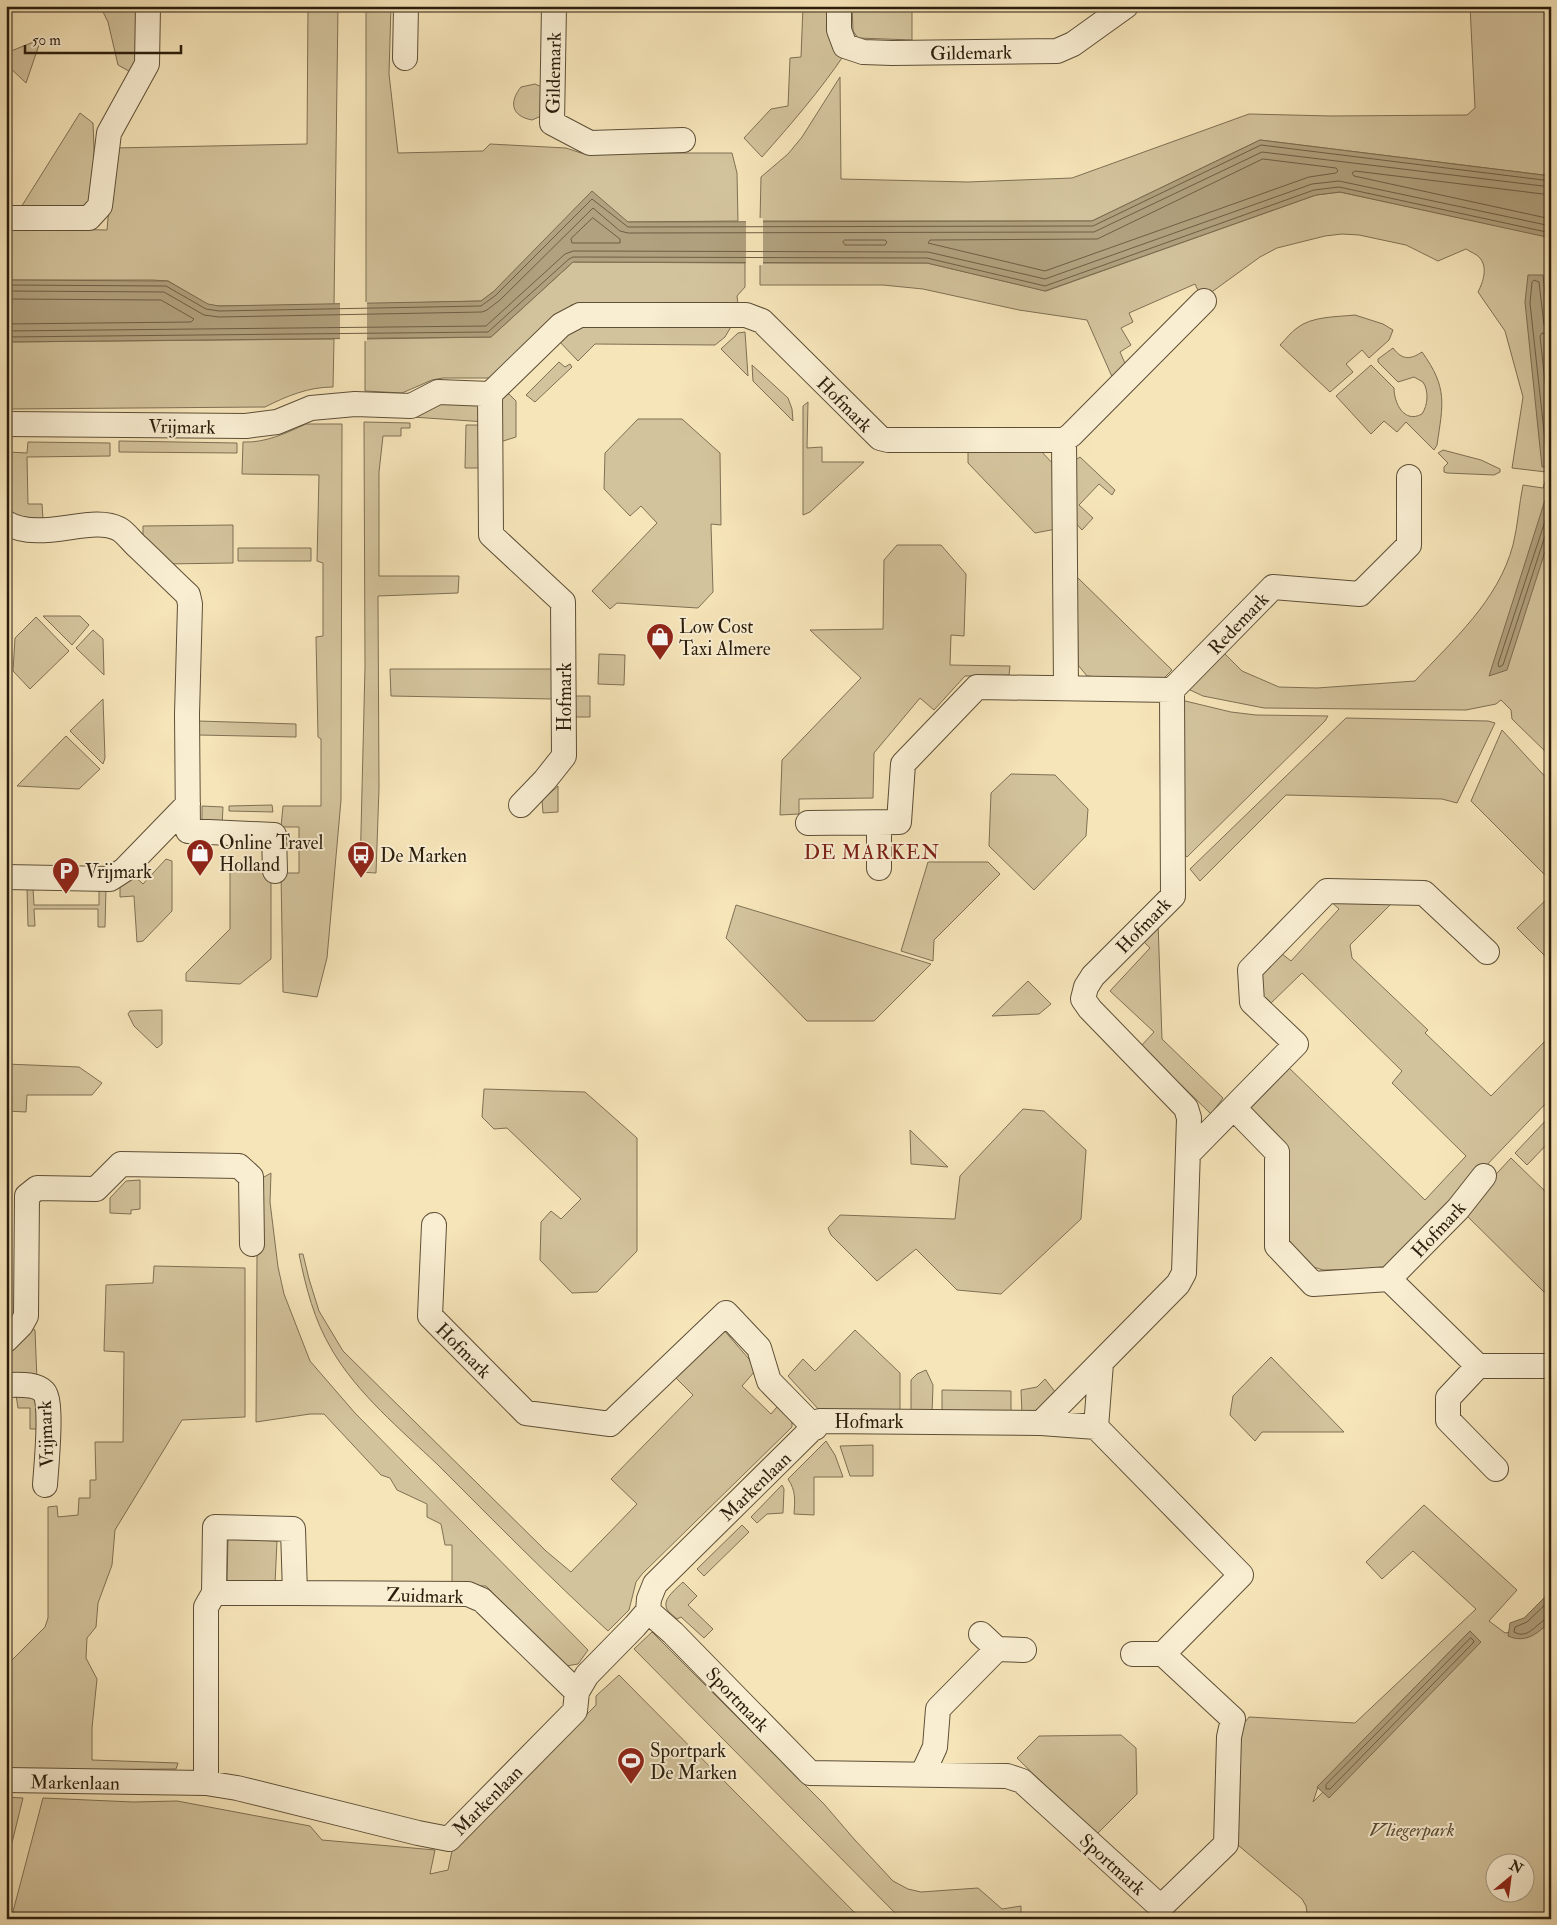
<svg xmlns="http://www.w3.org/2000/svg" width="1557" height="1925" viewBox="0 0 1557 1925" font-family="'IM FELL Double Pica',serif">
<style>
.green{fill:#d3c39c;stroke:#7f7054;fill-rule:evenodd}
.water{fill:#b1a17e;stroke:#7b6c50}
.pier{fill:#f6e5b9}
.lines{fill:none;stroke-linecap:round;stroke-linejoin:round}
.shore{stroke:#6e5f45;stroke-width:1}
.minor-casing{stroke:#5e4f37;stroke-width:26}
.minor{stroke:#f9eed2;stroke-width:24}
.labels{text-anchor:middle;stroke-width:4;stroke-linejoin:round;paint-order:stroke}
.street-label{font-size:19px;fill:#2b1d0c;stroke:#f9eed2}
.poi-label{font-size:19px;fill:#2b1d0c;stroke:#f9eed2;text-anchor:start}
.park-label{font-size:19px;font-style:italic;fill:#5d4f37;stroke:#f9eed2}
.neighbourhood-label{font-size:20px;letter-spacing:1px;fill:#7a1f14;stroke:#f9eed2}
</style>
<rect width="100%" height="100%" fill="#f6e5b9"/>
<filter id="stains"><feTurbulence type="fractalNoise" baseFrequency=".004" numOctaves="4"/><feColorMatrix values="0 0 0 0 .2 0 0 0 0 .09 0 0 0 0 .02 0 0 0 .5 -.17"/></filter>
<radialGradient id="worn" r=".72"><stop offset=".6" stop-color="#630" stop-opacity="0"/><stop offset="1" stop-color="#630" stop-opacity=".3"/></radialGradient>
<path class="green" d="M100,6h41l-7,68 -16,-9 -10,-43z
M308,6h30l-4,299 -115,1 -11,-1 -40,-24 -16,-1h-146v-52l101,2 7,-82 193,-4z
M366,6h25l-2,68 9,79 85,-2 7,-7 76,4 15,5h151l5,20 1,48 -111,1 -134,70 -12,9 -115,3z
M803,6h29l12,49c-25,37 -53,69 -82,102l-18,-19 27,-29 17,-3 2,-48 11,-1z
M852,6h60v34l-54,-2 -5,-7z
M1470,6h68l13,15v155l-291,-36 -168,81h-332l1,-44 27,-23 14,-17 38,-60 1,102 127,3 104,-4 177,-64 82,2 136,-1 8,-7z
M41,39l-15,44 -20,-19v-11z
M535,84l9,4 3,23 -8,6 -7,3c-21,-4 -23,-18 -11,-33z
M80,113l13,10 3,77 -9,12h-69z
M1340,192l154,33 57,-20v552l-39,-38 -1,-9 -10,-10 -5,4 -30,6 -202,-2 -61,-12 -15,-7 35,-37 19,19 37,16 38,1 98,-7c38,-41 83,-80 98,-136 5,-20 6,-41 10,-60l20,3 4,-12 -1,-4 -34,-4 11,-71 -18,-66 -27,-39c5,-10 10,-24 2,-34 -3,-4 -10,-6 -14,-9l-28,12 -32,-16 -47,-10 -17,-1 -17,2 -48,12 -17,9 -58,42 -7,-15 -66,29 4,9 -12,6 10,17 -11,7 8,18 -15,9 -26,-59 -68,-10 -96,-21 -40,-4h-123v-22h167l119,28 270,-96z
M573,262l172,1v24l-8,9 1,9h-167l-72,73h-56l-11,2 -30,13 -37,-2v-52l126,-2z
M1355,315l28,9 10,6 -4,10 -20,18 -7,-8 -16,14 7,8 -23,20 -50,-47c6,-6 11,-13 17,-17 15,-12 40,-11 58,-13z
M732,325l-7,12 -10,8 -120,-1 -17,17 -21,-22 18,-13z
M745,332l3,44 -27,-27 17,-16z
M334,339l-1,48c-25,0 -46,9 -68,20l-259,2v-67z
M1393,348c9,12 17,12 29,4 26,36 21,52 15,93l-3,5 -28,-28 -9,10 -13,-11 -13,13 -35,-38 35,-31 23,23c0,15 10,36 28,26 6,-9 7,-23 1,-32l-9,-5 -16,5 -20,-20v-3z
M559,362l6,5 5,-3 2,3 -37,35 -9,-7z
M752,365l36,33 4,11 1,12 -40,-40z
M509,394l7,7v36l-16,5 -3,-40 5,-7z
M435,401l43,2 8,19 -74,-5z
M808,402l-1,46 15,-1v15h42l-54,50 -7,3v-109z
M638,419h44l38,34 1,72 -10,-1 2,68 -15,16 -81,-5 -7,6 -18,-18 65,-68 -16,-17 -11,10 -26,-27 1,-36z
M364,422l46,1v5h-9v8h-18l-4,36v104h80l-1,17 -80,3 1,192 -3,85 -16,-1 5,-205z
M306,424h36l-1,376 -14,158 -10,39 -34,-5 -2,-119h18v-46h-18l2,-21h38v-67l-3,-2 -2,-100 7,-1v-73l-6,-2 2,-86 -77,-1 1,-32c23,1 43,-9 63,-18z
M466,425h11l5,3v40h-17z
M119,441l118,2v10l-118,-1z
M28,442l82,1v13l-83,1 1,47h14l1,15 -26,-3 -7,-7 -2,-57 19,1z
M968,448l71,1 18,19 -1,61 -21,4 -67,-70z
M1443,450l38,10 19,9v3l-6,3 -47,-2 -3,-1v-5l4,-4 -10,-10z
M1080,457l35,33 -3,5 -13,-11 -20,21 14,13 -11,12 -8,-9v-60z
M233,525v38l-70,1 -20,-21v-17z
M897,545h44l25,29 -2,62 -13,-1 -1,30 60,1 -1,9 -44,1 -31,34 -14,-12 -46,55 -1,45 -74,1v15l-19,1 2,-55 79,-82 -51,-48 73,-1 1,-69z
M238,548h73v13h-73z
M1077,577l95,93 -12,12 -73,-6 -9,-11z
M43,616h37l9,9 -17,20z
M36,617l33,34 -39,38 -17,-18 2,-33z
M93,630l10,9 1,36 -28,-27z
M599,654l26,1 -1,30 -26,-1z
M390,669h162l1,30 -162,-3z
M573,696h17v21h-17z
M103,699l2,59 -2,6 -33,-33z
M1177,699l54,13 25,3 72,1 -3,5 -138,136 -2,-2z
M1346,718l142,3 7,2 -38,80 -15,-4 -156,-4 -86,86 -10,-12z
M198,721l98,3v13l-98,-2z
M1502,730l49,53v94l-2,2 -78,-78z
M66,736l34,33 -21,20 -62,-3z
M1011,774l44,1 33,34 -2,27 -52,54 -45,-44 2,-53z
M558,786v26l-15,1 -1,-13z
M272,805l1,7 -44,-1v-5z
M202,806l21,1 -1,19 -20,-3z
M166,859l6,2v50l-29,30 -6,1 -3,-46 -14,1v-12l12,-11 11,10z
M928,862h60l12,12 -66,66 -1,21 -32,-10z
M230,870l41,3v86l-31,25 -54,-3v-8l44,-44z
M27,888h6l1,17h65v-16l7,-1 -1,39h-7v-18h-64l1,17h-7z
M1551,895v57l-5,5 -29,-29z
M1327,898l68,2 -45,45 2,13 76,72 -3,3 66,63 60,-61v63l-164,171 -64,1 -16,-5 -19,-20 -1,-98 -39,-39 37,-44 140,136 41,-44 -74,-73 10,-12 -100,-98 -33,32 -10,-11v-25l18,-19 14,11 48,-52z
M736,905l195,59 -57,57h-67l-81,-83z
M1158,922l4,117 61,59 -12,16 -70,-68 13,-14 -44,-41 40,-43 -10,-10z
M1028,981l23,23 -12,10 -47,2z
M162,1010v34l-5,4 -23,-22 -6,-12 2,-3z
M6,1064l73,3 23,16 -10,12h-65l-1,17 -20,-1z
M484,1089l101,3 52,46v113l-40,41 -25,1 -32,-33 1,-38 10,-11 10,8 20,-20 -74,-71 -13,1 -12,-12z
M1023,1109l21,2 42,39 -5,69 -80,75 -44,-4 -41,-41 -39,32 -46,-46 -3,-7 12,-13 115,4 5,-43z
M1551,1115v25l-24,25 -12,-12z
M910,1130l38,37 -37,-3z
M1511,1158l40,39v88l-7,7 -82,-81z
M271,1173l-1,29 8,65 6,27 26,67 45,52 233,237 -10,14 -12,2 -5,-4 -75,-76h-34v-41h-7l-4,-21 -14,-7v-13l-30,-14 -7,-12 -9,-3 -57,-61h-14l-54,8 1,-168h3l-1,-74z
M140,1180v29l-9,1v4l-21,-1v-15l16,-17z
M299,1254h4l6,25 10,32 24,40 203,200 25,21 66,-68 -26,-25 82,-84 -21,-21 50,-46 27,31 6,12 -13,15 29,28 11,-13 10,16v10l-150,147 -6,8 -7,28 -21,21c-59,-54 -115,-111 -171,-167 -36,-34 -80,-71 -105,-114 -18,-30 -26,-62 -33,-96z
M154,1266l91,2v149l-63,3 -67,110 -3,35 -14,38 -2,24 -9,11 -1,20 11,21 -5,49v32l86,3 -2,6 -170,1v-104l39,-39 3,-9v-111l9,-1 1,11 20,-2 1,-17h11v-18h6l-1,-38h28l1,-90 -20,-1 2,-66 47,-2z
M32,1328l3,2 2,50h-31v-29z
M855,1330l45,43v40l-79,-1 -33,-36 15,-17 12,12z
M1271,1357l73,75h-82l-7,9 -25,-26 3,-19z
M926,1370l7,15 -1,29h-21v-34l6,-6z
M1045,1379l11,14 -18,18 -16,3 -1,-24 16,-3z
M942,1390l69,1v24l-69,-1z
M16,1395l15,1 7,8v25h-8v-21h-12z
M826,1441l9,14 8,22h-29v38l-20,-1c1,-14 2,-23 -6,-35z
M873,1445v31h-23l-10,-30z
M782,1485l2,4 -1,24 -16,1 -10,9 -6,-6z
M1424,1505l93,85 -28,31 16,12 23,-4 23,-23v313h-243l-2,-13 -4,-7 -70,-59 3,-105 14,-18 106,6 121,-114 -63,-58 -31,28 -16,-17zM1470,1631l-62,75 -95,96 5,-15zM1494,1862h30v30h-30z
M742,1525l7,7 -45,44 -7,-7z
M228,1539l49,2 -2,43 -48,-3z
M683,1582l14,14 -9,9 25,24 -9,9 -23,-21 -4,2c-3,-3 -11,-8 -11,-13 -2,-8 11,-18 17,-24z
M652,1632l172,172 30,35 39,42 15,8 13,3 57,-4 24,21 19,-3v13h-120l-267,-270z
M619,1675l242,244h-850l32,-121 90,4 44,-1 133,25 12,14 113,10 -5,24 18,-4 4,-19 144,-146v-9z
M1121,1735l15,13 1,46 -41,41 -79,-77 22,-22z
M6,1797l17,1 -17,69z"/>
<path class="water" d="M1260,140l291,36v62l-211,-46 -24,3 -271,96 -118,-28 -354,-1 -82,75 -485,5v-62l162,1 40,23 11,2 262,-5 12,-9 99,-101 36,31 464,-1z
M1528,275h15l8,71v120l-9,1 -17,-165z
M1546,497l5,2v34l-44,137 -18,6z
M1551,1591v29c-12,13 -25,24 -43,16l2,-13 14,-5z
M1470,1631l11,11 -152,156 -12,-11z"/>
<path class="pier" d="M746,218h17v47l-17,1z
M340,302h27v39l-27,1z"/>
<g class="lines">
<path class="shore" d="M1263,159l73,9 2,3 -2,2 -27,4 -264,94 -117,-28 2,-3 167,-1z
M1551,195l-196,-24 -3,2 2,3 197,43
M593,218l27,21v4h-48l-1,-4z
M845,240h40l2,2 -2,3h-40l-2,-3z
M6,285l160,1 40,23 13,2 262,-5 15,-11 96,-96 36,28 465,-1 168,-81 290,36
M6,291l158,1 40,23 15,2 263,-5 5,-2 13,-10 93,-92 27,23 8,2 466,-1 168,-80 289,35
M6,299l155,1 33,19 -3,3 -185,2
M1551,329l-5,-1 -2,-3 -5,-43 -5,-2 -2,2 -2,21 17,156 4,2
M6,331l480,-5 79,-72 8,-3 355,1 117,27 267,-95 27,-3 212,45
M1551,335l-9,-2 -2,3 11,103
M6,337l482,-5 81,-73 4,-2 354,1 118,28 269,-96 25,-3 212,46
M1551,503l-53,161 1,3 4,-2 41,-126 2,-4h5
M1551,1599l-24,23 -12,5 -1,5c16,9 24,-13 37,-15
M1471,1638l3,3 -1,2 -143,146h-4v-4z"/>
<defs>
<path id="minor" d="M554,6l-2,117 38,20 93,-3
M839,6v24l6,16 18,6 29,1 165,-2 16,-7 53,-38
M405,58l1,-52
M6,218h83l11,-12 9,-73 38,-69 1,-58
M490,394l1,141 72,67 1,154 -19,24 -24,25
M6,424l240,2 31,-4 34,-14 44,-4 56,2 27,-14 52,2 71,-69 19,-10h166l16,6 118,117 8,2h176l2,248
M1064,440l7,-5 133,-134
M6,523c36,20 85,-9 113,6 7,4 13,13 19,18 17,16 33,32 50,48l2,9 -3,110 1,117 86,4 1,36
M1172,690l101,-103 87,7 49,-49v-68
M808,823l91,-1 4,-58 74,-77 195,3
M879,868v-45
M6,877l104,2 14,-9 64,-66
M1234,1108l43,44v94l36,38 76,-5 89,87h73
M1188,1154l108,-110 -44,-42 -2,-32 77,-79 97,2 63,59
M434,1225l-4,91 96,97 84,11 116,-111 33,35 10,33 46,47
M1389,1279l69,-70 26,-33
M6,1340l15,-15 5,-9 1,-120 10,-8 59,1 25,-25 118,2 12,11 1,67
M1478,1366l-30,32v22l48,49
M6,1385c11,0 30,-2 38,7 9,9 2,77 1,93
M1041,1423l55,4 5,-64
M295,1593l173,1 14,6 95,92
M648,1611l25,22 137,140 197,3 15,5 133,121 9,2 62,-60 3,-107 4,-18 -70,-65 78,-79 -145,-148
M981,1634l16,15
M1133,1654h30
M923,1773l12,-26 3,-38 59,-60 27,1
M6,1780l200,3 31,5 181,45 31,6 126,-128 2,-19 10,-17 48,-49 13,-15 1,-12 6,-15 165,-163 221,2 137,-139 6,-11 5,-155 -3,-10 -96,-99 -7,-10 3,-12 7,-11 80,-80 -1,-206
M206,1783v-176l8,-14 1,-66 78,2 2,64h-81"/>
</defs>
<use href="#minor" class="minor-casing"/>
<use href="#minor" class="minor"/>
</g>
<defs>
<symbol id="shop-pin" viewBox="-11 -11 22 30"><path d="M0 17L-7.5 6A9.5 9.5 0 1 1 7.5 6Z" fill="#8f2418" stroke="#f9eed2"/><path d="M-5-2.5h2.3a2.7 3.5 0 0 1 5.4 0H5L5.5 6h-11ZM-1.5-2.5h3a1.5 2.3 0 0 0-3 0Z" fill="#fff"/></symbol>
<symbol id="bus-pin" viewBox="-11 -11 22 30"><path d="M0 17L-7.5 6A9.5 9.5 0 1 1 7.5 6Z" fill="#8f2418" stroke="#f9eed2"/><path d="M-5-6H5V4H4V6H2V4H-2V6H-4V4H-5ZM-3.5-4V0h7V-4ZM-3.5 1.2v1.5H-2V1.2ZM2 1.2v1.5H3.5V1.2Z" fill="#fff"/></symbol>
<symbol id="parking-pin" viewBox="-11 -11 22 30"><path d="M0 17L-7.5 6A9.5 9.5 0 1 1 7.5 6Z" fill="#8f2418" stroke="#f9eed2"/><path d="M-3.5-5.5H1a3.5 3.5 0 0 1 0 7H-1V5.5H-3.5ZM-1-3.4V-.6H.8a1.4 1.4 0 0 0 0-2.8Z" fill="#fff"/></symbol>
<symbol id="stadium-pin" viewBox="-11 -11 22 30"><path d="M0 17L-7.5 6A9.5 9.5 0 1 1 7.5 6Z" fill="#8f2418" stroke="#f9eed2"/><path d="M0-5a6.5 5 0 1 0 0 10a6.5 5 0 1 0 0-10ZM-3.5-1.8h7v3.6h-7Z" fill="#fff"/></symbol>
</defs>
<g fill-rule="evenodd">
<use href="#shop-pin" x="644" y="621" width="32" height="43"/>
<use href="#shop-pin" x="184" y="837" width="32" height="43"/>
<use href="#bus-pin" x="345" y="839" width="32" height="43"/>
<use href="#parking-pin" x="50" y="855" width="32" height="43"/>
<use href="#stadium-pin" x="615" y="1745" width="32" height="43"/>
</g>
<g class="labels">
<g class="street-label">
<text transform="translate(971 52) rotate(-1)" y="7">Gildemark</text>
<text transform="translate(553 73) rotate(-89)" y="7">Gildemark</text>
<text transform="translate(845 404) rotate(45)" y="7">Hofmark</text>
<text transform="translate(182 426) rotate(1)" y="7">Vrijmark</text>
<text transform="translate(1238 623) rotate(-46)" y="7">Redemark</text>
<text transform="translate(564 697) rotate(-90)" y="7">Hofmark</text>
<text transform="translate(1143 925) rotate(-46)" y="7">Hofmark</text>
<text transform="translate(1438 1229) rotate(-47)" y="7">Hofmark</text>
<text transform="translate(464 1350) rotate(45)" y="7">Hofmark</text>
<text x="869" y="1428">Hofmark</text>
<text transform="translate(45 1434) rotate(-92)" y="7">Vrijmark</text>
<text transform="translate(755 1486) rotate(-44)" y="7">Markenlaan</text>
<text transform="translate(425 1595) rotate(2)" y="7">Zuidmark</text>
<text transform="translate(738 1699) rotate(46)" y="7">Sportmark</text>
<text transform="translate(75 1782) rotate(1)" y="7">Markenlaan</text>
<text transform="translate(487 1800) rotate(-45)" y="7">Markenlaan</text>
<text transform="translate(1113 1864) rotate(42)" y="7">Sportmark</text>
</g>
<g class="poi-label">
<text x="679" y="633">Low Cost<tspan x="679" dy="22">Taxi Almere</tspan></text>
<text x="219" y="849">Online Travel<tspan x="219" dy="22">Holland</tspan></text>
<text x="380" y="862">De Marken</text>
<text x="85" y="878">Vrijmark</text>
<text x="650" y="1757">Sportpark<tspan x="650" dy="22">De Marken</tspan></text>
</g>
<g class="park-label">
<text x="1412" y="1836">Vliegerpark</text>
</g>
<g class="neighbourhood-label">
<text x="872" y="859">DE MARKEN</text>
</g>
</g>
<rect width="1557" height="1925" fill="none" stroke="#f6e5b9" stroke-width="25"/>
<rect x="8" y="8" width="1542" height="1910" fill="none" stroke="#2b1d0c" stroke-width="2.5"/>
<rect x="12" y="12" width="1532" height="1900" fill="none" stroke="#2b1d0c"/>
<g transform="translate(1510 1878) rotate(29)"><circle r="24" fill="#f9eed2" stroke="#a79a83"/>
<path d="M0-4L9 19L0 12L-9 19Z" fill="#8f2418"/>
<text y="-8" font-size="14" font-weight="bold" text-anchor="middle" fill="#2b1d0c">N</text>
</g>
<path d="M25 45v8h156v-8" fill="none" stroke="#2b1d0c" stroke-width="2.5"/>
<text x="32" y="45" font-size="15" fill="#2b1d0c" stroke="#f9eed2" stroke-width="4" paint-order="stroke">50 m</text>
<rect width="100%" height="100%" filter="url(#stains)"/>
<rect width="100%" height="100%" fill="url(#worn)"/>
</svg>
